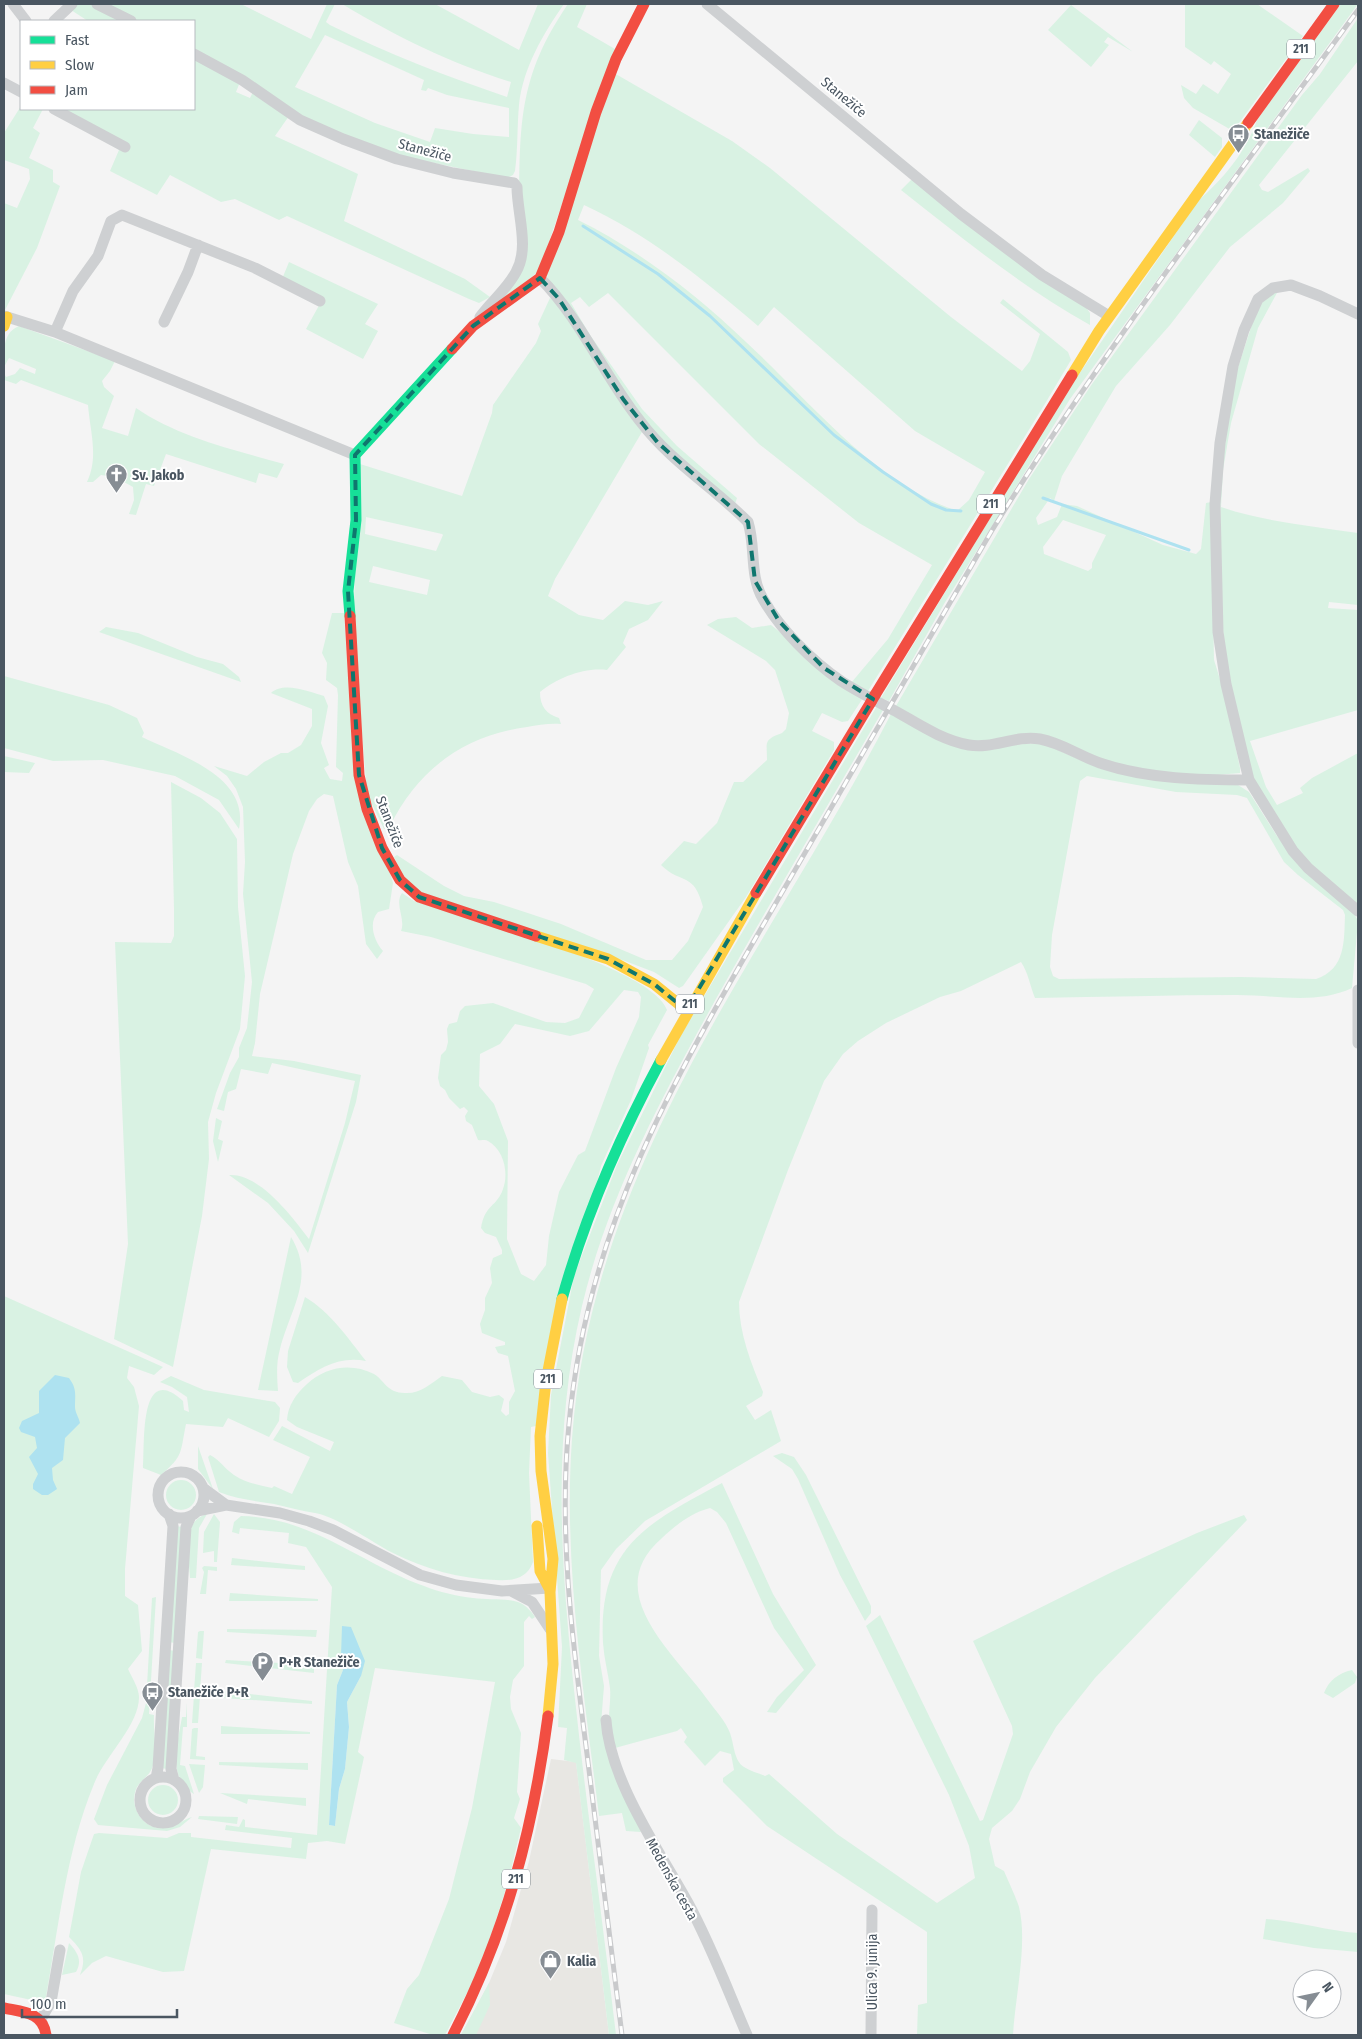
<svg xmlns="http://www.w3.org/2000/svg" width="1362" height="2039" viewBox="0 0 1362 2039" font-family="'Fira Sans Condensed',sans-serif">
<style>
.commercial{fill:#e8e7e3}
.green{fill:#d9f2e3;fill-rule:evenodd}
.water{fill:#aee2f0}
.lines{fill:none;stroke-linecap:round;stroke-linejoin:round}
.stream{stroke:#aee2f0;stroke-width:3}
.street{stroke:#ced0d2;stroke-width:11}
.fast{stroke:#16e098;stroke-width:11}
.slow{stroke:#ffcf43;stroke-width:11}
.jam{stroke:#f24e42;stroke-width:11}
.rail-casing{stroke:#c9cacc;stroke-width:5}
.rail{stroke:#fff;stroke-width:3;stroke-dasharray:9;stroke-linecap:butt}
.jam-bridge{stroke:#f24e42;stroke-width:11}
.marked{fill:none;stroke:#0f766e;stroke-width:4;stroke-dasharray:10 6;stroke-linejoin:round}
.labels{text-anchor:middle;stroke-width:4;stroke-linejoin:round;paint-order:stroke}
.shield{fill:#fff;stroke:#808990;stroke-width:1}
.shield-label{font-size:12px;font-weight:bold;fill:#4a5661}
.street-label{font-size:14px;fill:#4a5661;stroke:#fff}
.poi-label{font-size:14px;font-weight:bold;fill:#4a5661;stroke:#fff;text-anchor:start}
</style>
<rect width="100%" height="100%" fill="#f4f4f4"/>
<path class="commercial" d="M551,1759l25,3 33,273h-148l28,-52 17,-41 23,-81z"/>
<path class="green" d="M76,4h17l34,17h-39l-17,-11z
M104,4h137l70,35 16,-35h8l-9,18 4,3c58,29 116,51 177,72l4,-15c-63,-20 -112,-44 -169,-78h93l84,46 19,-46h26c-21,30 -41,64 -45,101 -2,22 -1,44 -4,66l-2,4 -6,3 -117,-24 -90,-36 -106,-67v-30h-57zM325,35l99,45 -3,10 5,1 2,-3 19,7 62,13v29l-36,-3 -38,-6 -5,14 -55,-19 -80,-36z
M568,4h19l-10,23 38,22 -76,222 -49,39c6,-9 27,-31 29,-40 3,-19 0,-41 0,-60 1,-86 -1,-133 49,-206z
M1185,4h72l46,32 -70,95 -40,-23 -9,-10 -3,-13 15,9 7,-10 15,10 13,-20 -17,-13 -3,4 -26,-18z
M1341,4h17l-288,395 -126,205 -55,97 -8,-3 183,-302 134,-195c25,-22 48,-49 59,-81z
M1071,5l62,47 -25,-15 -4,5 5,3 -18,22 -43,-37z
M1358,18v43l-99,124 3,5 6,2 40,-24 2,3 -27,32 -53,44 -60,78 -54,61 -54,90 -8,25 -4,-3 -14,20 2,7 19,-8 5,-13 15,2 86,39 33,9 5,-5 5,-46 5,-1 3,158 10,32 16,76v5l-34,3 -61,-6 -41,-8 -43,-21 -86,1 -27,-7 -52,-29 133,-227 63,-95 210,-289 18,-21zM1063,520l43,15 -14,28v5l-4,3 -44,-17 -1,-7z
M194,57l46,25 -4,10 14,6 4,-8 35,26 -14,20 83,38 -14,47 121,58 25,18 -11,6 -10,-4 -182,-83 -8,4 -44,-21 -14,3 -51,-27 -13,20 -47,-24 9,-21 -59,-41h134z
M614,73l118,68 38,27 181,149 71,54 8,-10 10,-27 -40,-31 3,-4 65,53 3,8 -25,42 -178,289 -17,-8 37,-44 44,-74 -73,-42 -100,-79 -151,-151 -19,14 -9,-10 -9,6 19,32 52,74 35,37 60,52 -2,6 -78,-66 -109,-158 -1,-6zM584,205c65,30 120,75 174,121l16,-19 141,124 70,41 -16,28 -12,11c-83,-28 -148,-111 -211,-169 -49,-47 -107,-92 -168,-122z
M21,106v3h22l-10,19 7,5 -11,25 24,12v12l7,4 -23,62 -32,62 -1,-107 13,5 13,-29 -1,-10 -25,-9v-27z
M1199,120l23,18v9l-7,10 -26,-22z
M913,178l172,128 5,7v12c-68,-38 -128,-87 -189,-135z
M289,262l89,42 -13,20 13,7 -15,28 -57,-30 16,-29 -40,-21z
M1278,291l-20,37 -27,95 -8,47 -2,37c44,15 91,19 137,26v72l-29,-3 -1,6 30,2v100l-108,31 16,46 11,18 26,-12 -3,-5 12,-10 46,-25v153l-49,-43 -29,-36 -24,-39 -22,-88 -10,-56 -3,-45 -1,-119 14,-100 21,-65 8,-15z
M550,298l6,3 86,131 -87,147 -7,17 31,19 24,5 22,-19 23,4 15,-4 -15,19 -19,9 -6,14 3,4 -19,23c-23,-3 -50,8 -67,22 0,14 6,22 19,26l2,6c-11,-1 -23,1 -34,3 -64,9 -110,43 -138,101l-5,1 -17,-35 -14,-171 7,-159 102,32 30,-83 1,-8 43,-62 5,-12 -3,-7zM366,517l76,17 1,1 -7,16 -71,-17zM373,566l57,14 -3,15 -58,-13z
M19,326l96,35 -5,10 -8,10 2,6 10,9 -12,32 26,8 8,-28c42,29 98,42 148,56l-7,14 -18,-5 -3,10 -90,-29 -12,32 -8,-2 -10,31 -7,-1 5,-14 -1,-13 -18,-10 -14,-2 -8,7h-6c12,-25 3,-51 1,-77l-67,-25 -5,4 -12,-4v-7l2,4 9,-3 5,-6 15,6 1,-5 -27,-11 -5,9c0,-15 -2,-34 15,-41z
M332,613h12l8,134 41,136 -4,26 -11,3c-10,11 -4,29 5,39l-6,8 -11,-15 -8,-58 -10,-24 -15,-66 -9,-2 -7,5 -8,12 -16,43 -33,140 -5,49 -3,13 42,5 67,14 -5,27 -48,151 -14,-22 -26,-28 -39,-28c31,-2 64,43 80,64l36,-116 10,-42 -83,-18 -4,11 -27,-5 -5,20 -8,3 -4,19 -7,-2 13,-36 9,-16v-9l8,-20 5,-46 -9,-88 2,-32 -2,-55 -7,-18 -9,-13 -13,-10 33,10 17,-14 17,-9h7l13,-8 11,-19v-17l-41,-16c13,-12 38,-1 53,3l4,10 -7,37 8,22 -5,3 6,11 12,2 1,-8 -7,-6 2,-72 -1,-7 -11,-8 1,-17 -5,-10z
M736,617l16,11 19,-3 92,73 -15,23 -6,1 -20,-9 -10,18 22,11v8l-88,147 -63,89 -4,2 -25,-16 -29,-11 -200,-66 -22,-18 -9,-20 3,-2 47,31 20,10 30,6 67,22 85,36h26l16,-19 15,-34c-9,-36 -22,-22 -42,-42l23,-24 12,3 21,-21 17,-41h9l24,-22c0,-18 -4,-20 15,-27l4,-4 3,-16 -14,-43 -9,-9 -59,-36 11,-6z
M106,627l32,6 59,24 26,7 16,13 2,5 -142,-50z
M4,676l105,29 28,13 7,15 -2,4c37,18 108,39 97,92l-20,-29 -44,-24 -72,-16 -50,1 -49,-13z
M877,706l6,4c-55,95 -112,191 -166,287 -54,98 -109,199 -135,309 -31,131 -21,261 -7,393 12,112 28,224 41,336h-7l-33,-272 -12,-3 3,-32 -9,-1 4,-80 -14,-194 3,-58 23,-119 43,-111 64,-130z
M891,714l40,22 75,9 36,-2 59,26 137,16 11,7 28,44 77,77 4,8 -6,67c-36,17 -76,7 -115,7 -67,0 -134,2 -202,3 -5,-12 -7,-26 -14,-36l-60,29 -21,6 -54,26 -28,18 -15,13 -19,27 -36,89 -49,132c0,31 12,61 24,90l-1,4 -16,10 9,14 16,-10 10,31 -136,80 -29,28 -15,21 -2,86 5,30 -3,38 14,48 26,60 -15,-1 -4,-18 -23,3c-15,-124 -36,-252 -27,-377 20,-280 196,-486 319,-725zM1087,776l89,16 61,3 10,3 37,64 14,13 45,35 2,5c-1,26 1,54 -29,64l-75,-2 -182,2 -6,-3 -3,-9 2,-32 28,-154z
M4,756l31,7 -6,10 -25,-1z
M171,782l30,16 19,15 17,26 1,68 7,69 -5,53 -24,64 -8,29 1,37 -7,57 -29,151 -59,-28 14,-95 -13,-302 56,1 3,-7v-27z
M402,893l12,8c46,15 239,66 253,109l-19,35 1,3 -18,52 -30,66 -65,260 -5,1 -2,46 4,89c-6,17 -21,19 -37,18 -36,-1 -71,-11 -103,-27 -22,-11 -55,-36 -78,-40 -13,-2 -27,-6 -41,-9 -19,-3 -37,-5 -55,-12l-11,-35 2,-2c10,5 14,13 24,20 12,8 25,10 38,13l2,-2 18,8 18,-37 -37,-17 9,-14 48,25 4,-9 -37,-15 -10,-7c1,-15 9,-26 20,-36 18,-17 44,-22 67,-10 11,7 13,19 31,19 15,1 25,-9 37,-17l20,4 10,12 18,5 9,-2 5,4 -3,12 5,5 3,-2v-12l6,-11 -7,-35 -10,-3 -3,-6 10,-2v-3l-23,-9 -2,-9 5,-14v-12l7,-15 -2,-15 3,-10 9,-4v-4l-6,-13 -11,-4 -4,-5c4,-24 16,-21 22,-39 6,-16 1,-39 -15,-48 -3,-2 -6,0 -10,-1l-6,-15 -6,-4 -1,-5 3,-5 -4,-4 -4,2 -11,-11 -4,-8 -5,-4 -2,-8 3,-23 5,-5 2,-8 -1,-13 2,-5 8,-2 3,-11 5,-5 28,-3 53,19 19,1 14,-5 15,-29 -8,-5 -155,-47 -30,-6c5,-12 -7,-27 1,-38zM624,990l14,2 3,5 -2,20 -23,51 -31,83 -7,4 -19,37 -10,44 -3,29 -12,16 -13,-7 -14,-35 1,-98 -14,-37 -15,-18 1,-32 20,-10 15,-20 55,12 19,-5z
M216,1118l6,3 -4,18 5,2 -5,21 -5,-21z
M291,1237c25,41 -1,72 -11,112 -4,14 -3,28 -2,42l-20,-1z
M4,1296l159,71 -9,8 -25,-9 -2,12 7,9 5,19 -14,163v27l13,9 4,46 -14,18c3,7 11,19 11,28 0,29 -35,60 -45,87 -28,67 -36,147 -49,219l-41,-9z
M305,1297c25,15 43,41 61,64 -27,-5 -46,7 -68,22l-5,-1 -6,-15 1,-16z
M171,1376l33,14 71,12 5,6 -1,13 -10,16 -41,-19 -5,9 -37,-3c-6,29 -2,31 -25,51l-18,-7c2,-26 -4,-107 40,-67l1,9 5,2 -2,-15 -15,-10 -12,-5z
M198,1446l15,43 -15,-20z
M782,1453l12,4 12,18 65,131v7l-6,8 -25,-46 -42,-96 -6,-10 -19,-13z
M166 1495a15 15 0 1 1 30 0a15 15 0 1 1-30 0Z
M722,1483l51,111 43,71 -40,48 -9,-1 10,-15 27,-27 -30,-42 -48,-105 -9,-11 -7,-4c-19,5 -34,17 -48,30 -63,54 12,115 45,161 8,11 18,21 23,34 4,11 4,28 14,34 6,4 14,6 21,9l4,-2 68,60 100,69 38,-25 -6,-32 -20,-51 -83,-169 14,-11 100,206 3,-1 30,-86 -1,-8 -39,-85 141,-70 83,-38 47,-18 3,5 -152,158 -39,49 -26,45 -10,27 -8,12 -20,17 -3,11 6,27 9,5c5,12 11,24 15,36 9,36 -4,90 -6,128h-96l1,-30 9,-2v-71l-160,-106 -44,-44v-4l11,-8 -3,-16 -11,-3 -15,15 -21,-24 3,-5 -6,-9 -4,3 -62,17c-2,-9 -5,-20 -6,-29 0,-11 2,-21 1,-31 -2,-15 -6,-30 -7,-45 -5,-96 44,-120 119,-160z
M207,1514l-8,14 -3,50h-6c-1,-21 -10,-56 17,-64z
M214,1514l6,8 -3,40h-3v-11l-11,2 1,-21z
M241,1516c71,1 120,48 183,70 15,6 33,10 49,12 14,2 31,0 45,4 8,3 13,9 17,15l-3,2 -3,-3 -5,6v44l-11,14 -3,17 1,12 10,24 -4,59 3,7 -6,19 7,10 -13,54 -26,82 -37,71h-12l-39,-12 13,-34 12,-14 30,-76 23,-91 23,-126 -120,-14 -17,84 6,5 -19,87 -18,-3 -19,2 -2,16 -95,-10 -27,122 -21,1 -57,-16 -14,7 -12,12c7,-18 2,-25 -11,-38l12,-65 13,-38 5,-1 68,5 12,-5h12v4l100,11 1,-10 -67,-8 1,-5 13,2 4,-8 2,1v7l72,8 15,-248 -26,-40 -18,-4 1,-10 -49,-5 -1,6 -7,-2 2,-10zM343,1670l18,6 -14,26 2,25 -4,42 -6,20 -4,37 -6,-1 8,-140z
M176,1526l6,1 -7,116 -6,-1z
M232,1558l73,8v4l-74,-5z
M204,1566l13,1v4l-9,-1 -2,24h-6l4,-22 -2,-4z
M230,1593l88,6v2h-89z
M156,1597l-7,117 5,1c-1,17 4,34 -1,50 -2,10 -11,14 -16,22 -9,18 5,42 26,41 11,0 19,-8 29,-11l-12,10 -13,4 -69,-6 -4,-6 13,-34 35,-67 4,-15 6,-105z
M227,1629l90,1 -1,7 -89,-5z
M200,1631h4l-2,28 -6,-1 2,-26z
M169,1650l6,1 -8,118 -6,-1z
M226,1660l88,5v8l-89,-10z
M196,1663h6l-2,28h-6z
M1352,1670l5,7 -2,6 -22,15 -9,-5c5,-13 15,-20 28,-23z
M224,1691l88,10v3l-89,-6z
M194,1695l6,1 -2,27h-6z
M187,1702v25h-4l-3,38 5,1 9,28c-28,-17 -16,-52 -12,-77h4z
M221,1726l89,6v2h-89z
M194,1728h4l-2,28 9,1v3l-15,-1 2,-30z
M219,1762l89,1v7l-89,-5z
M189,1764l16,1 -2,22 -4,6z
M148 1800a15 15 0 1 1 30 0a15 15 0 1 1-30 0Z
M220,1793l86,5v8l-58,-7 -1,5z
M199,1816l39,1 -1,7 -39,-5z
M1266,1919c31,2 61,12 92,14v19l-44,-4 -51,-9z
M69,1943c8,9 14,17 7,29l-14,3z
M489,1983l1,22 -14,30h-15z"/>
<path class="water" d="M55,1375l14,3c8,11 6,16 6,29 0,5 4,11 5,16l-15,15 -2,22 -11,8 1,12 4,9 -9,6h-6l-9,-6v-5l5,-10 -9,-17 8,-9 -2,-11 -14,-5 -2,-4 3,-7 17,-8v-22z
M342,1626l9,1 14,34 -4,15 -14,26 2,25 -4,42 -6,20 -4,37 -6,-1 8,-140 6,-15 -2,-14z"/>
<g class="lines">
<path class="stream" d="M583,226l75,48 52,42 124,119 49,37 48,32 15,6 15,1
M1043,498l146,52"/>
<path class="street" d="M13,4l13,17
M97,4l34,17
M707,4l254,210 81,61 67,41
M54,21l18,-17
M194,54l48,26 58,40 43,19 54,20 56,14 61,10 3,4c0,26 13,61 -1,85 -9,17 -25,30 -36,45
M4,83l17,9
M54,109l71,38
M540,278c41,41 64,98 100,143 30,40 73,66 108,101 8,25 1,53 15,77 17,30 49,62 78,82 17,11 37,21 56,31 23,13 45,28 72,33 24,4 46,-10 71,-6 22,4 41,18 63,25 46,15 97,16 146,16
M1358,314l-38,-18 -29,-11 -18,3 -15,11 -14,31 -11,36 -13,77 -5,61 3,128 8,52 23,96 44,71 15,17 50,43
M4,316l51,16 300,123
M164,322l24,-50 10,-27
M55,332l18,-41 25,-35 13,-35 11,-6 133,53 65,33
M1358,990v53
M158 1495a23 23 0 1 1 46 0a23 23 0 1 1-46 0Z
M203,1488l23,17
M197,1511l29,-6 54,8 29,8 24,9 87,45 36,10 46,6 47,-3
M511,1591l21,11 18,27
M606,1720c4,61 53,130 82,183 23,42 40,88 59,132
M140 1800a23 23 0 1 1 46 0a23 23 0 1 1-46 0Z
M156,1778l2,-10 15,-242 -4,-12
M174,1780l-3,-11 15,-242 5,-11
M41,2019l10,-17 9,-52
M871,2035l1,-125"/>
<path class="fast" d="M350,616l-2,-25 8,-71 -1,-65 97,-106
M562,1299c23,-83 58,-163 99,-239"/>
<path class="slow" d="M4,326l3,-9
M1072,375l27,-44 149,-208
M536,936l72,23 46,25 32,26
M661,1060l95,-167
M537,1526l3,45 9,17
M548,1716l5,-52 -3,-72 3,-33 -12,-88 -1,-35 6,-55 16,-82"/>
<path class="jam" d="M1248,123l86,-119
M452,349l21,-23 67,-48 19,-46 37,-120 20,-53 28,-55
M350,616l9,159 8,34 15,39 18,32 19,17 117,39
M875,695l197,-320
M756,893l115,-191
M4,2008c19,4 39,4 42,27
M453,2035c53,-103 80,-205 95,-319"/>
<defs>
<path id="rail" d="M622,2035c-12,-93 -23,-187 -35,-281 -14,-109 -29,-220 -18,-330 19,-207 114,-360 215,-535 69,-119 138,-238 207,-357 111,-181 242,-350 367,-522"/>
</defs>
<use href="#rail" class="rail-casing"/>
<use href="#rail" class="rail"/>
<path class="jam-bridge" d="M871,702l4,-7"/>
</g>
<path class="marked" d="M540,278l19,21 64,100 35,44 90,79 7,59 24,40 45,47 49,31 -187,311 -32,-26 -46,-25 -189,-62 -19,-17 -18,-32 -23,-73 -11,-184 8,-71 -1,-65 118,-129z"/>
<defs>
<symbol id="bus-pin" viewBox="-11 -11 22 30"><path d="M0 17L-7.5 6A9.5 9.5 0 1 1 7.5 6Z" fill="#868d94" stroke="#fff"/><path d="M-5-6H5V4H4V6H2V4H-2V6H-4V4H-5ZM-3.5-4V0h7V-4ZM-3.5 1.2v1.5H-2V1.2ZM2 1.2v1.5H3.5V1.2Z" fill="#fff"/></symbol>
<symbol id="church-pin" viewBox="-11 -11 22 30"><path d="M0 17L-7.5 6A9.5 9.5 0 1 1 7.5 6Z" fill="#868d94" stroke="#fff"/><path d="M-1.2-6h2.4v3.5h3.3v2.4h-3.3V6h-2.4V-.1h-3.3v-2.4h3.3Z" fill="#fff"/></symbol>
<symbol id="parking-pin" viewBox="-11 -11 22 30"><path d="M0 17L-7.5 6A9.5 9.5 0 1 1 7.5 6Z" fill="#868d94" stroke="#fff"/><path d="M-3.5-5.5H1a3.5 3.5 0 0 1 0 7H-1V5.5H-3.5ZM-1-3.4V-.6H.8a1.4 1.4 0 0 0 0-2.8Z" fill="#fff"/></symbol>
<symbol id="shop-pin" viewBox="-11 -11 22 30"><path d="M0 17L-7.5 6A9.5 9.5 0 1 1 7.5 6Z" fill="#868d94" stroke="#fff"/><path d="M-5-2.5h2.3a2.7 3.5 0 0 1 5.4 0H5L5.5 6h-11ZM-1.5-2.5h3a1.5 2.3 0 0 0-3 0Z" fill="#fff"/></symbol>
</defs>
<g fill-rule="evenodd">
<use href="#bus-pin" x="1226" y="122" width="25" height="34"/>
<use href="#church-pin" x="104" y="462" width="25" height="34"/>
<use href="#parking-pin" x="250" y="1650" width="25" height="34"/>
<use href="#bus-pin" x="140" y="1680" width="25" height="34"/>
<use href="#shop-pin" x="538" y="1948" width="25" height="34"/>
</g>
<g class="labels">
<g class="shield">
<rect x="1287" y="39.5" width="28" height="19" rx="4"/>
<rect x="977" y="494.5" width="28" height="19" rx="4"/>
<rect x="676" y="994.5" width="28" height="19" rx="4"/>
<rect x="534" y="1369.5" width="28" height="19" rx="4"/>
<rect x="502" y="1869.5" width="28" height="19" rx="4"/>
</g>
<g class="shield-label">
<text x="1301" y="53">211</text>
<text x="991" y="508">211</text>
<text x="690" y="1008">211</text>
<text x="548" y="1383">211</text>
<text x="516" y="1883">211</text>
</g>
<g class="street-label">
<text transform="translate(844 97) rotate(40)" y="5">Stanežiče</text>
<text transform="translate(425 150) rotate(15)" y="5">Stanežiče</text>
<text transform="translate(390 822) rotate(69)" y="5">Stanežiče</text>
<text transform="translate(672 1879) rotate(61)" y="5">Medenska cesta</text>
<text transform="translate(872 1972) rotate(-90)" y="5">Ulica 9. junija</text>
</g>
<g class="poi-label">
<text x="1254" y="139">Stanežiče</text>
<text x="132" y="480">Sv. Jakob</text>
<text x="279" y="1667">P+R Stanežiče</text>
<text x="168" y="1697">Stanežiče P+R</text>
<text x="567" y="1966">Kalia</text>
</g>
</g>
<rect width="1362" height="2039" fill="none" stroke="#4a5661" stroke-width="10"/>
<rect x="20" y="20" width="175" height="90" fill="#ffffff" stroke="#b7bbc0"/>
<rect x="30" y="36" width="25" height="8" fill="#16e098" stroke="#b7bbc0"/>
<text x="65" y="45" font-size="15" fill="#4a5661">Fast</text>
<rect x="30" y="61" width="25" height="8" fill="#ffcf43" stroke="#b7bbc0"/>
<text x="65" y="70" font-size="15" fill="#4a5661">Slow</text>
<rect x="30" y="86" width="25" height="8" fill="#f24e42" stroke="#b7bbc0"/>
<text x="65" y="95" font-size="15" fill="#4a5661">Jam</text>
<g transform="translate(1317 1994) rotate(57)"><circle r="24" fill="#ffffff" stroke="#b7bbc0"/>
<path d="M0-4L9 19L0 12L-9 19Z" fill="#868d94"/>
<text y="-8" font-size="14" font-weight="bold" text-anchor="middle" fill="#4a5661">N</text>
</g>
<path d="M22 2009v8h155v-8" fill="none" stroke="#4a5661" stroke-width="2.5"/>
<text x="30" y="2009" font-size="15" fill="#4a5661" stroke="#ffffff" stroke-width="4" paint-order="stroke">100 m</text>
</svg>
